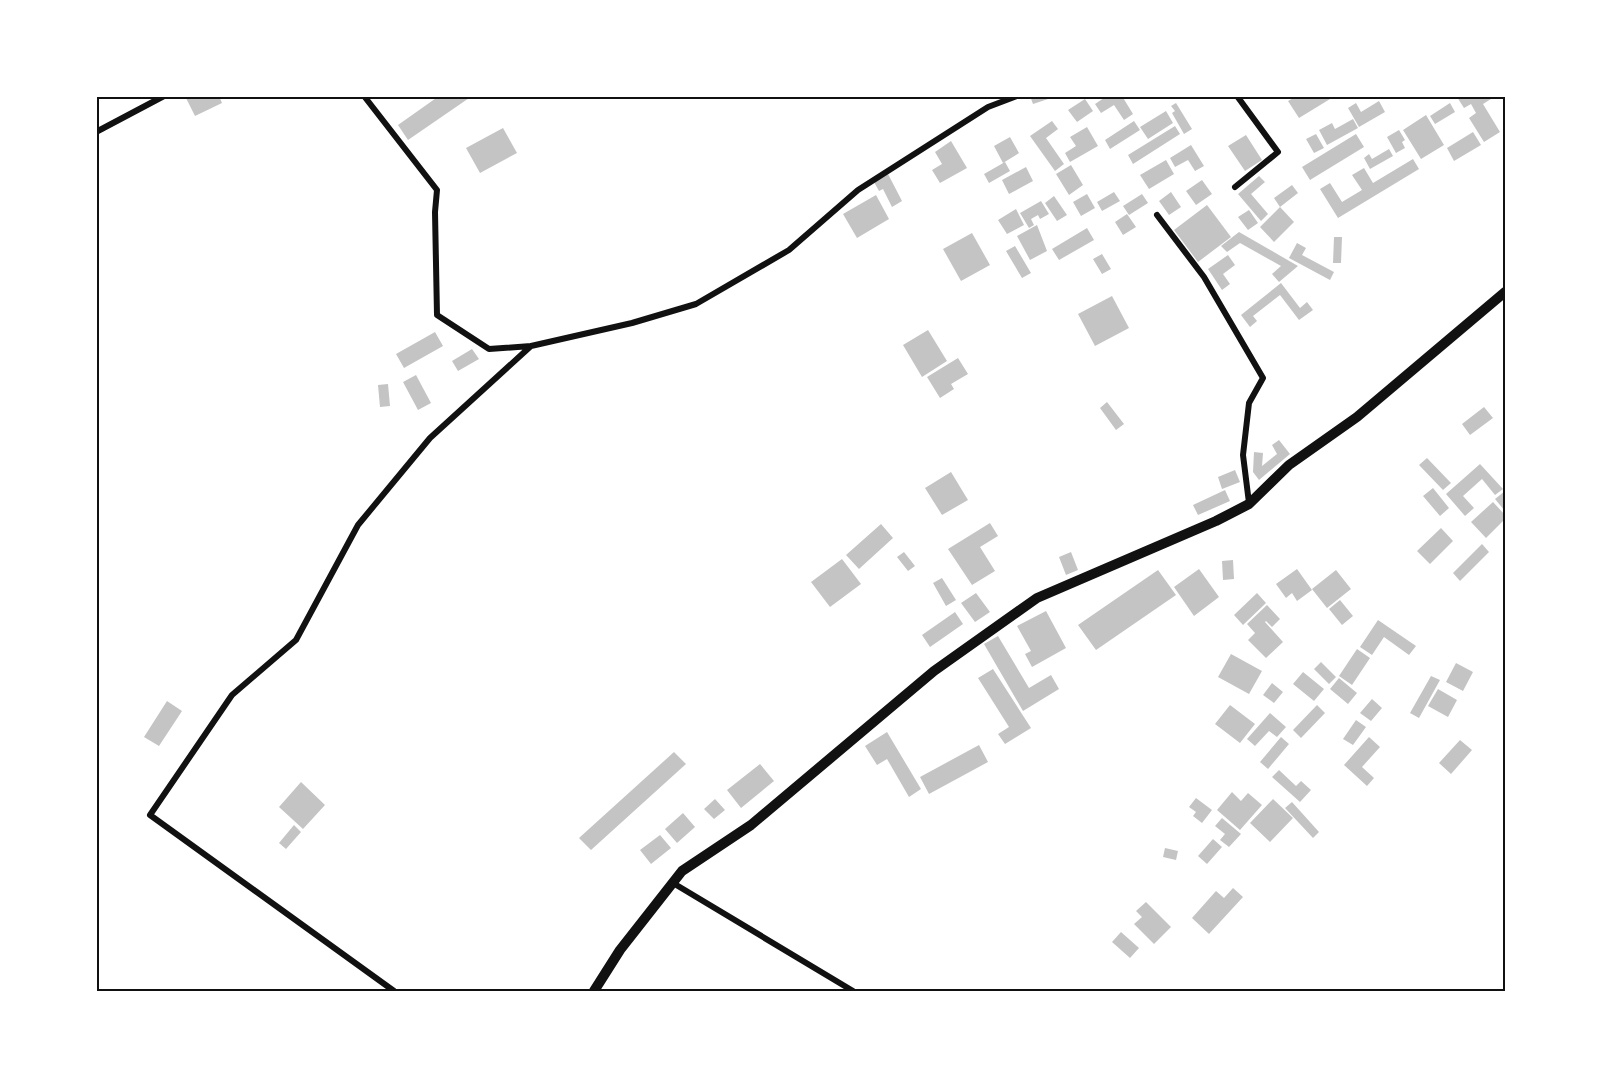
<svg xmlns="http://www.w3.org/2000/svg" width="1601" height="1087" viewBox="0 0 1601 1087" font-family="'Nunito Sans',sans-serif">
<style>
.building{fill:#c4c4c4}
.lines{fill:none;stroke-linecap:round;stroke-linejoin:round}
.minor{stroke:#111;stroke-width:6}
.tertiary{stroke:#111;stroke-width:10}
.neatline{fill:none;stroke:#111;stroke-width:2}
</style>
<rect width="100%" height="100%" fill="#fff"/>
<path class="building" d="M185,96h34l3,7 -27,13z
M439,96h33l-64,44 -10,-15z
M1030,96h27l-24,8z
M1107,96h15l11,18 -9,6 -10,-15 -13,8 -6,-9z
M1297,96h38l-36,22 -11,-17z
M1459,96h31l1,3 -8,5 17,28 -16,10 -15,-24 7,-5 -5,-9 -7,4 -7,-11z
M1085,99l8,12 -16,11 -9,-12z
M1379,101l6,11 -26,15 -11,-19 8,-5 5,9z
M1176,103l16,26 -8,5 -12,-21 3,-2 -4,-5z
M1450,103l5,9 -20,12 -5,-8z
M1166,111l7,12 -25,16 -8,-12z
M1426,115l18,30 -23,14 -18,-29z
M1353,119l5,9 -31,17 -8,-15 13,-7 3,6z
M1052,121l6,8 -12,9 18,26 -9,7 -25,-35z
M1134,121l6,9 -30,19 -5,-9z
M1175,126l5,8 -47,30 -5,-9z
M1087,127l11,19 -28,16 -5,-9 11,-7 -6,-9z
M503,128l14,25 -37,20 -14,-25z
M1399,130l6,10 -3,2 3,6 -9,5 -9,-16z
M1473,132l8,13 -27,16 -7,-13z
M1316,134l8,14 -10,5 -8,-14z
M1356,134l8,13 -54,33 -8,-13z
M1246,135l16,25 -17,11 -17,-25z
M1010,137l9,16 -16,10 -9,-17z
M951,141l16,27 -27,15 -8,-13 10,-6 -7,-12z
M1191,145l13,21 -9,5 -7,-11 -13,7 -5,-9z
M1389,149l4,7 -23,13 -6,-11 5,-4 3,5z
M1413,159l6,10 -81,49 -18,-29 10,-6 12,19 20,-12 -10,-15 12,-7 9,15z
M1166,160l8,14 -25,15 -9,-14z
M1005,162l5,9 -21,12 -5,-9z
M1071,165l12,20 -14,10 -13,-21z
M1026,167l7,14 -24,13 -7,-14z
M888,174l14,27 -10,6 -9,-18 -4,2 -5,-9z
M1259,176l6,6 -14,12 17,20 -7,7 -23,-27z
M1202,180l10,14 -16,11 -10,-14z
M1292,185l6,8 -18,14 -6,-9z
M1114,192l6,9 -18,10 -5,-9z
M1171,192l10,15 -12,8 -10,-14z
M1087,194l8,14 -14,8 -8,-14z
M1142,194l6,9 -19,12 -6,-9z
M876,195l13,24 -32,19 -14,-24z
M1054,196l13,19 -10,6 -12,-18z
M1041,201l8,13 -9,5 -2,-4 -7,4 3,6 -5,3 -9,-15z
M1207,205l24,32 -33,25 -24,-32z
M1280,207l14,15 -20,20 -14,-15z
M1016,209l8,16 -17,9 -9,-14z
M1249,210l9,13 -10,7 -10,-13z
M1127,214l9,13 -13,8 -8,-13z
M1037,225l10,26 -17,9 -13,-24z
M1087,228l7,12 -35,20 -7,-11z
M1239,232l59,34 -19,16 -7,-8 9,-8 -41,-23 -13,9 -6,-6z
M972,233l18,32 -29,16 -18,-32z
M1334,237h8l-1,26h-8z
M1297,243l9,5 -4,7 32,17 -4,8 -41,-22z
M1015,246l16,27 -9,5 -16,-27z
M1102,254l9,15 -9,5 -9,-15z
M1228,255l7,10 -12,9 7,10 -8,6 -14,-21z
M1281,283l19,25 7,-6 6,8 -14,10 -19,-25 -27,21 4,5 -7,6 -9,-12z
M1112,296l17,32 -34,18 -17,-32z
M928,330l19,31 -25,16 -19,-32z
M435,332l8,14 -39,22 -8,-14z
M472,349l7,10 -21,12 -6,-10z
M958,358l10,16 -17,10 3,5 -14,9 -13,-21z
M416,375l15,28 -13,7 -15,-28z
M388,384l2,22 -10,1 -2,-22z
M1107,402l17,22 -8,6 -16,-22z
M1484,407l9,11 -23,17 -8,-11z
M1279,440l11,14 -31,26 -6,-8 1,-20 9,1 -1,13 15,-12 -5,-9z
M1427,458l24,25 -8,7 -24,-25z
M1480,464l23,25 -8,6 -13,-16 -19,17 11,12 -9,8 -19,-22z
M1235,470l5,12 -18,7 -4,-12z
M951,472l17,28 -26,15 -17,-27z
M1433,488l16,20 -9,8 -17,-20z
M1225,490l5,11 -32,14 -5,-10z
M1505,491v20l-10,-12z
M1493,502l12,13v4l-19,19 -15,-16z
M990,523l8,13 -18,11 15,24 -23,14 -24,-36z
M881,524l12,14 -34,31 -13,-14z
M1441,528l12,13 -23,23 -13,-13z
M1482,544l7,8 -29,29 -7,-8z
M904,552l11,14 -7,5 -11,-14z
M1071,552l7,18 -12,5 -7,-18z
M842,559l19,25 -31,23 -19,-25z
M1233,560l1,19 -11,1 -1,-19z
M1199,569l20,28 -25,19 -20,-29z
M1297,569l15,21 -15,11 -5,-8 -6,5 -10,-14z
M1158,570l18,25 -80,55 -18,-25z
M1336,570l15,19 -24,19 -15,-19z
M942,578l14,22 -10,6 -13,-23z
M976,593l14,19 -15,10 -14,-19z
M1257,593l9,10 -23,22 -9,-10z
M1340,600l13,16 -11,9 -13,-16z
M1267,605l13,14 -8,8 -6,-6 -1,1 18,20 -17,16 -18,-18 7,-7 -8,-9z
M1046,611l20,37 -34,19 -7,-13 6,-3 -14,-25z
M955,612l8,12 -33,23 -8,-12z
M1378,620l38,26 -7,9 -25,-18 -12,18 -12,-8z
M998,636l31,52 22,-13 8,14 -36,22 -39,-67z
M1357,649l13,9 -18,27 -13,-9z
M1231,654l31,17 -13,23 -31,-17z
M1321,662l15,15 -7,7 -15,-15z
M1456,663l17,9 -10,19 -17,-9z
M993,669l38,59 -26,16 -7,-10 11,-7 -31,-49z
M1303,672l21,17 -10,12 -21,-17z
M1431,676l9,4 -21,38 -9,-5z
M1339,678l18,15 -9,11 -18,-15z
M1272,683l11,9 -9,11 -11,-8z
M1438,689l19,11 -9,17 -20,-11z
M1372,699l10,9 -11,13 -11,-8z
M167,701l15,10 -23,35 -15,-9z
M1230,705l25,19 -15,19 -25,-19z
M1317,705l8,8 -24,25 -8,-8z
M1270,713l16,14 -9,10 -8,-6 -14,15 -8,-7z
M1356,720l10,7 -13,18 -10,-6z
M887,732l34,57 -12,8 -22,-38 -10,6 -12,-19z
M1281,737l8,7 -21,25 -8,-7z
M1369,737l11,10 -18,20 12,11 -7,8 -23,-21z
M1460,740l12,10 -21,24 -12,-11z
M979,745l9,17 -59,32 -9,-17z
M674,752l12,12 -95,86 -12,-12z
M760,764l14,17 -33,27 -14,-18z
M1279,770l17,16 5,-5 10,9 -11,12 -28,-25z
M301,782l24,23 -22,24 -24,-22z
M1232,792l9,9 7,-8 14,12 -22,25 -23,-20z
M1196,798l16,12 -10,13 -9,-7 3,-4 -7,-5z
M715,799l10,11 -11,9 -10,-10z
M1273,799l20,19 -23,24 -20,-19z
M1292,802l27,30 -6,6 -28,-30z
M683,813l12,14 -18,16 -12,-14z
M1222,818l19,16 -12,13 -9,-7 5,-6 -10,-8z
M294,825l7,7 -15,17 -7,-6z
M660,835l11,13 -20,16 -11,-14z
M1213,839l9,8 -15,17 -9,-8z
M1165,848l13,3 -2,9 -13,-3z
M1233,888l10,9 -34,37 -17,-16 24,-27 8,7z
M1146,902l25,25 -17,17 -20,-20 8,-7 -6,-6z
M1121,932l18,16 -9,10 -18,-16z"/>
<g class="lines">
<path class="minor" d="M364,96l73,94 -2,22 2,103 52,34 42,-3 -101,92 -72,87 -62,115 -64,55 -82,120 244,176
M96,132l68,-36
M1235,187l43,-35 -41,-56
M1157,215l47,62 59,101 -14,25 -6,52 6,48
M531,346l101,-23 64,-19 93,-54 69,-60 130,-83 29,-11
M673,883l180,108"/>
<path class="tertiary" d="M594,991l26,-41 62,-79 69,-46 183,-154 103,-73 179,-77 33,-17 40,-39 68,-48 148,-125"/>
</g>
<rect width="1601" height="1087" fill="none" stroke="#ffffff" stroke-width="195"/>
<rect x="98" y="98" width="1406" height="892" class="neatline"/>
</svg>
